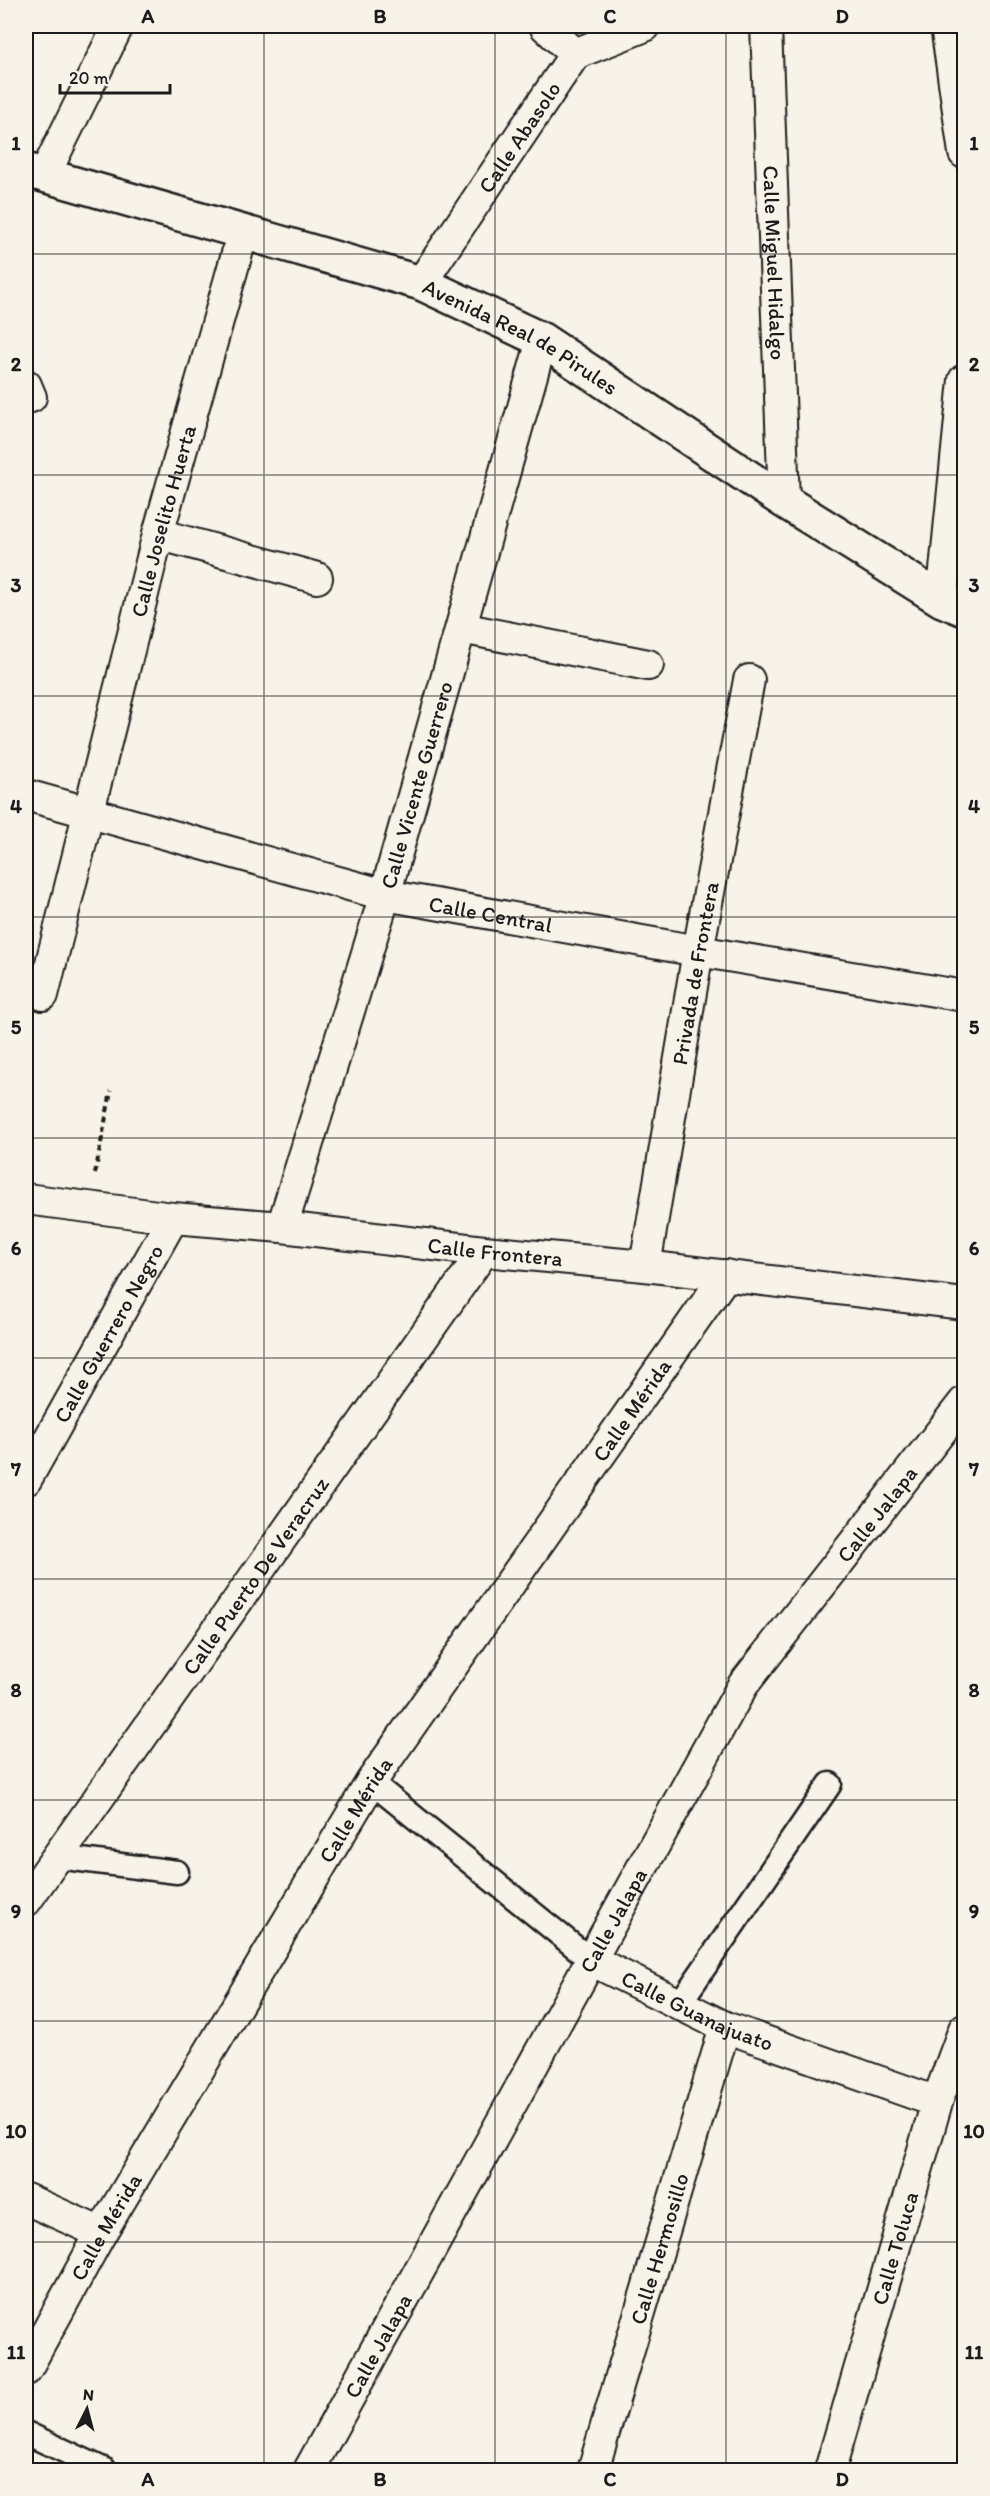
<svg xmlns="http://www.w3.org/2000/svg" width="990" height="2496" viewBox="0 0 990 2496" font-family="Itim,sans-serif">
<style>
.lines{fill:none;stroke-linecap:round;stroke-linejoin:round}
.pedestrian-casing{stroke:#1c1c1c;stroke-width:27}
.minor-casing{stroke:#1c1c1c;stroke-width:34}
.tertiary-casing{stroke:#1c1c1c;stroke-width:38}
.path{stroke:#1c1c1c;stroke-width:4;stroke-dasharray:6 4.5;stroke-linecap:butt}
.pedestrian{stroke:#f7f3e8;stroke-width:22}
.minor{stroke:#f7f3e8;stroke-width:30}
.tertiary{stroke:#f7f3e8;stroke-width:33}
.grid{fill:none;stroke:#1c1c1c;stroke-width:1.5;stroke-opacity:0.55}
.labels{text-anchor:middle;stroke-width:5;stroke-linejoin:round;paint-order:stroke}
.street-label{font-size:22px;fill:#1c1c1c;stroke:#f7f3e8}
.neatline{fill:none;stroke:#1c1c1c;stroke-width:2}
.grid-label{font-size:20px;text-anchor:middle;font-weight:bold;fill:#1c1c1c}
</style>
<rect width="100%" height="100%" fill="#f7f3e8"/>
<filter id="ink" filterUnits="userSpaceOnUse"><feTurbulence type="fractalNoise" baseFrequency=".0167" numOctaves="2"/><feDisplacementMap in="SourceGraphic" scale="12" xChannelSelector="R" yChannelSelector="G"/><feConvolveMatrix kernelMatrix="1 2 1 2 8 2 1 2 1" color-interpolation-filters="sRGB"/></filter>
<g filter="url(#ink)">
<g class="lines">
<defs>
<path id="pedestrian" d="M371,1782l220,178
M57,1857l120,15
M680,2003l150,-219
M26,2433l79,37"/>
<g id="minor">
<path d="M545,26l30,28"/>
<path id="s1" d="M766,26l18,475"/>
<path d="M946,26l18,127"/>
<path d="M44,176l74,-150"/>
<path id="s2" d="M421,283l154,-229 70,-28"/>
<path d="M26,385l5,12"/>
<path d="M158,534l159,44"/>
<path d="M942,600l22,-220"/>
<path d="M461,628l187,37"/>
<path id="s3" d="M26,795l359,100 313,56 266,45"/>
<path id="s4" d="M43,995l115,-461 85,-302"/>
<path id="s5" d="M26,1199l147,19 109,9 202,24 161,15 319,38"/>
<path id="s6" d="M282,1227l103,-332 157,-555"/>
<path id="s7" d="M645,1266l53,-315 51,-271"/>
<path id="s8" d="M26,1480l147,-262"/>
<path id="s9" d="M26,1901l458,-650"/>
<path id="s10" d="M591,1960l134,67 212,75"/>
<path d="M26,2199l75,34"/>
<path id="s11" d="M26,2370l75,-137 270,-451 355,-507"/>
<path id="s12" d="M309,2470l434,-785 221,-283"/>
<path id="s13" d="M593,2470l132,-443"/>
<path id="s14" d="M830,2470l107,-368 27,-73"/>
</g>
<g id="tertiary">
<path id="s15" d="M26,170l395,113 121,57 242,161 158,99 22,9"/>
</g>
</defs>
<use href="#pedestrian" class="pedestrian-casing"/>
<use href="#minor" class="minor-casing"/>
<use href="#tertiary" class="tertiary-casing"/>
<path class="path" d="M95,1174l16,-83"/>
<use href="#pedestrian" class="pedestrian"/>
<use href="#minor" class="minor"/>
<use href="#tertiary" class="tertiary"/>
</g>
</g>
<path class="grid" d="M264,26v2444M495,26v2444M726,26v2444M26,254h938M26,475h938M26,696h938M26,917h938M26,1138h938M26,1358h938M26,1579h938M26,1800h938M26,2021h938M26,2242h938"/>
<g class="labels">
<g class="street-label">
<text dy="8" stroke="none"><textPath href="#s2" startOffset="176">Calle Abasolo</textPath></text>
<text dy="8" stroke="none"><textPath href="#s1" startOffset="237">Calle Miguel Hidalgo</textPath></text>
<text dy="8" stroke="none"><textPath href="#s15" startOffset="524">Avenida Real de Pirules</textPath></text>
<text dy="8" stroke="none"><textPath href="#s4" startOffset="489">Calle Joselito Huerta</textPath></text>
<text dy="8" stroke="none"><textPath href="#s6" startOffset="462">Calle Vicente Guerrero</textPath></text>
<text dy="8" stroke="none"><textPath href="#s3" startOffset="480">Calle Central</textPath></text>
<text dy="8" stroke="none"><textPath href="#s7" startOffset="297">Privada de Frontera</textPath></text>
<text dy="8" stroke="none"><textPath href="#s5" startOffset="472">Calle Frontera</textPath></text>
<text dy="8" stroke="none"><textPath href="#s8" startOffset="168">Calle Guerrero Negro</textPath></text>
<text dy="8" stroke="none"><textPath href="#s11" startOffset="1136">Calle Mérida</textPath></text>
<text dy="8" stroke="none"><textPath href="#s12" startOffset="1114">Calle Jalapa</textPath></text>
<text dy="8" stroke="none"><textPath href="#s9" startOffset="398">Calle Puerto De Veracruz</textPath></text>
<text dy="8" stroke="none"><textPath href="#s11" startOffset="650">Calle Mérida</textPath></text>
<text dy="8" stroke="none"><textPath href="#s12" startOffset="628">Calle Jalapa</textPath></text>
<text dy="8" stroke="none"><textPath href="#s10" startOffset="118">Calle Guanajuato</textPath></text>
<text dy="8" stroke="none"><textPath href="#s11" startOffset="164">Calle Mérida</textPath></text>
<text dy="8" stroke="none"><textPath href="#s13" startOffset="231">Calle Hermosillo</textPath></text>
<text dy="8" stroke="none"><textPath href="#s14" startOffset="231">Calle Toluca</textPath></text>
<text dy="8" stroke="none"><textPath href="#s12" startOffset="142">Calle Jalapa</textPath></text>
</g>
</g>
<rect width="990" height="2496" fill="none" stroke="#f7f3e8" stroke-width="66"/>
<g transform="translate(87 2409) rotate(6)" stroke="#f7f3e8" stroke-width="4.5" paint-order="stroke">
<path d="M0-4.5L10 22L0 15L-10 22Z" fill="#1c1c1c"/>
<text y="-9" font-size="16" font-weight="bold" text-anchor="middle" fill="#1c1c1c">N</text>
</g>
<path d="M60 84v9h110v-9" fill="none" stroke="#1c1c1c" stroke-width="3"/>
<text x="69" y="84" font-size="18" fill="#1c1c1c" stroke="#f7f3e8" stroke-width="4.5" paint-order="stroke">20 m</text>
<rect x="33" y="33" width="924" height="2430" class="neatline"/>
<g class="grid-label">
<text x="148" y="23">A</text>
<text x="380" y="23">B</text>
<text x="610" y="23">C</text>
<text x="842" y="23">D</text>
<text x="16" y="150">1</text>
<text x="974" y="150">1</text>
<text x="16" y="371">2</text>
<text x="974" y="371">2</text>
<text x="16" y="592">3</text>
<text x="974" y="592">3</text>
<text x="16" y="813">4</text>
<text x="974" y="813">4</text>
<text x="16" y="1034">5</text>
<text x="974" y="1034">5</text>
<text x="16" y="1255">6</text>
<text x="974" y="1255">6</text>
<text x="16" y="1476">7</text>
<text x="974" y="1476">7</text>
<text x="16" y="1697">8</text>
<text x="974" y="1697">8</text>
<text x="16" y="1918">9</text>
<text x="974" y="1918">9</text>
<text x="16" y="2138">10</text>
<text x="974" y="2138">10</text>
<text x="16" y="2359">11</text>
<text x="974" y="2359">11</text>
<text x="148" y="2486">A</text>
<text x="380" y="2486">B</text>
<text x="610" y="2486">C</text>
<text x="842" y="2486">D</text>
</g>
</svg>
